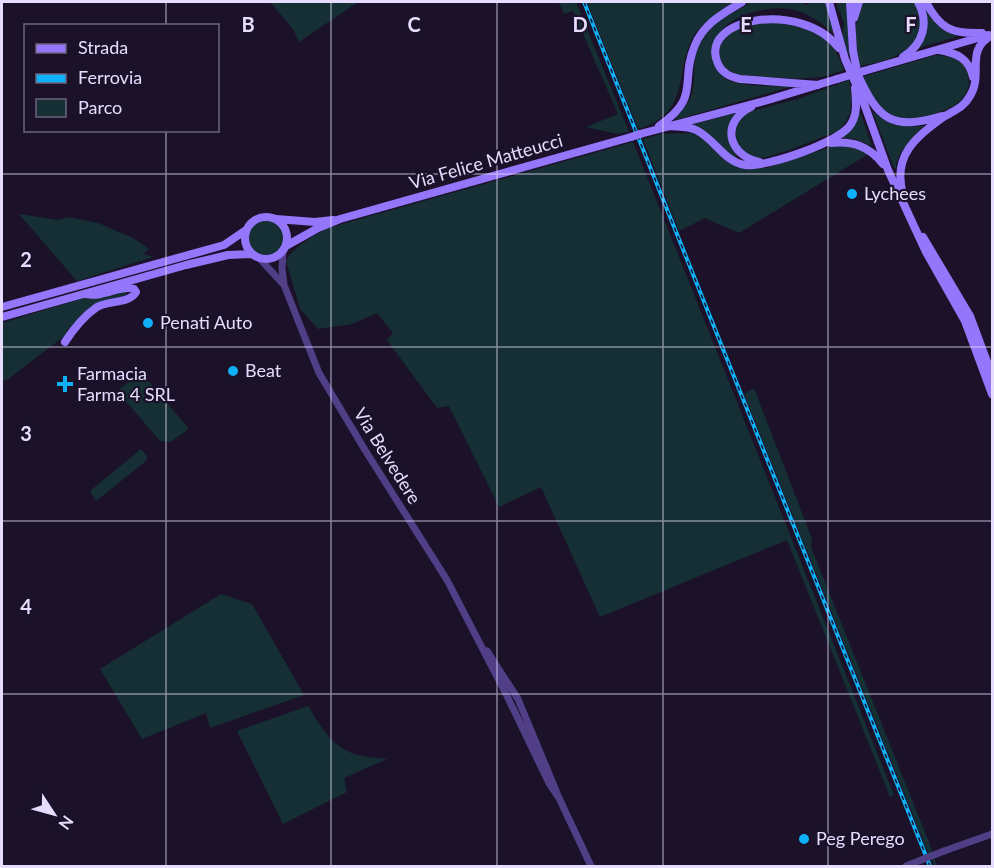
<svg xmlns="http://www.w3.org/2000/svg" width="994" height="868" viewBox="0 0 994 868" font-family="Lato,sans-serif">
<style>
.green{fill:#152f34}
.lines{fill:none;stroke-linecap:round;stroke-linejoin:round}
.tertiary{stroke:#503e87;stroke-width:7}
.secondary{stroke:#9476fb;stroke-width:8}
.rail-casing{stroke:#0eb1f7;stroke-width:4}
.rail{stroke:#1b122a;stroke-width:1.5;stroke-dasharray:4.5;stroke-linecap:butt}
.tertiary-bridge{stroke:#503e87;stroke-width:7}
.secondary-bridge{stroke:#9476fb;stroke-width:8}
.grid{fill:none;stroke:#e6dcfe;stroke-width:1.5;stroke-opacity:0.55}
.poi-dot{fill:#0eb1f7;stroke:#1b122a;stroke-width:2}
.labels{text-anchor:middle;stroke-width:4.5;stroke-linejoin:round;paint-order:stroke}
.street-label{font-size:18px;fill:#e6dcfe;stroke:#1b122a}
.poi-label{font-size:18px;fill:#e6dcfe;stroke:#1b122a;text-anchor:start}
.grid-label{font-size:20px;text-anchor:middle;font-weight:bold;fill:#e6dcfe;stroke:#1b122a;stroke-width:4.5;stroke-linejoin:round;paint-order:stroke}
</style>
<rect width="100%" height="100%" fill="#1b122a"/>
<path class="green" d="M270,2h88l-59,40 -6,-13z
M559,2h17l53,130 -12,2 -31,-7 32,-13 -45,-103 -9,3z
M587,2h147c-12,7 -37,25 -42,37 -18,39 -2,74 -54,90z
M750,2h51l6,3 2,-3h16l9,28 -1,4c-12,-12 -26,-22 -43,-25 -29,-5 -86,13 -76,51 2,8 6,15 12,19 15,8 47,7 64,8l-115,33c5,-9 14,-16 17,-27 6,-27 -4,-42 19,-66 11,-11 27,-15 39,-25z
M836,2h12l1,54 -7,-20 2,-13z
M863,2h51c6,7 8,18 6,27 -6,26 -37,33 -61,37 -3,-21 -7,-45 4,-64z
M922,2h3l20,28 11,5v2l-38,11 4,-8z
M772,15c39,2 59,18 72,55 -6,2 -12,4 -18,6 -18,4 -88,4 -100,-7 -4,-3 -5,-8 -6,-12 -6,-24 33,-40 52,-42z
M936,55c5,1 12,1 18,3 16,7 20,30 7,42 -7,7 -16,10 -24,13 -38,17 -61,-1 -75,-36z
M849,80c4,22 5,37 -13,52 -18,6 -62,26 -78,26 -9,0 -15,-7 -21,-12l-2,-18 5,-9 8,-7 50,-13z
M872,111c16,13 30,17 51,15 -9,15 -26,23 -27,42h-2z
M737,112l-8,26 9,22 -47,-35z
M860,112l12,34 -17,-7 -12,-1z
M690,133l7,2 48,33h21l71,-23h8l25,8 -131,80 -34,-15 -26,13 -36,-92 17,-5z
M633,142l261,653 -4,2 -103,-257 -187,77 -59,-130 -42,20 -50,-101 -12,2 -50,-68 6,-7 -16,-20 -25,11 -34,5 -18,-20 -14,-48c9,-16 26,-24 42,-33z
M19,214l39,6 11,-3 29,6 35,15 16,11 -6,5 10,3 -76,24z
M248 239a18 18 0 1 1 36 0a18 18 0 1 1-36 0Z
M126,290v5l-25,7 -34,28v4l-60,46 -5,1v-58l82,-25 11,1z
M141,372l48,57 -19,13 -10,-1 -43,-50z
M754,388l58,151 -1,8 118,295 8,24h-2l-9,-18 -182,-454z
M141,449l6,7 -1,5 -50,40 -6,-10z
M221,594l31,10 52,91 -94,33 -4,-15 -64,26 -42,-70z
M308,706c24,39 32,50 79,53l-43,19 3,14 -64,32 -46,-93z"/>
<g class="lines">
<path class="tertiary" d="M283,252l-1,17 2,16 35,88 46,77 82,130 60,116 42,87 10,15
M260,259l22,24
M487,651l31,48 41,99 32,68
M944,851l48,-17"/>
<path class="secondary" d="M829,2l16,57 17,39 26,72 38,82 39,69 27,73
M850,2l3,49 5,25
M926,2c14,27 26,32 56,31
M854,18l5,-16
M939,50c17,3 30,8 34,27
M903,57c21,-13 26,-35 15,-55
M864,71l124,-36
M857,73c21,47 35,58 85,43
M818,85l-78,-6c-10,-2 -18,-6 -22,-15 -21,-47 84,-64 121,-16
M751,107c-31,15 -23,48 8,55
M659,126c43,-30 20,-44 36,-81 9,-22 29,-32 47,-43
M669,126c9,1 19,0 27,4 19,9 28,32 49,35 20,3 96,-23 106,-41 7,-11 5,-24 4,-36
M640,134l128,-34 69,-21
M831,143c22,-2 38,3 52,21
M903,194c-11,-38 13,-58 42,-78 10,-6 19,-9 25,-20 14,-22 -6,-45 22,-61
M245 238a21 21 0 1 1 42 0a21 21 0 1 1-42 0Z
M276,219l39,3 18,-2
M923,237l47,79 22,59
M286,246l32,-18 22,-9 291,-82
M2,307l222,-62 22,-15
M2,317l184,-52 42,-10 23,-1
M65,342c9,-14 19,-26 32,-35 12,-7 32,-3 39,-15l-2,-3c-13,-5 -30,9 -48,5"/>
<defs>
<path id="rail" d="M584,2l346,864"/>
</defs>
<use href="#rail" class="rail-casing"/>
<use href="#rail" class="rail"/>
<path class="tertiary-bridge" d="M906,866l38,-15"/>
<path class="secondary-bridge" d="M837,79l27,-8
M631,137l9,-3"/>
</g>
<path class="grid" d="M166,2v24M331,2v864M497,2v864M663,2v864M828,2v864M166,130v736M2,174h990M2,347h990M2,521h990M2,694h990"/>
<g class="poi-dot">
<circle cx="852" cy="194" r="6"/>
<circle cx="148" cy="323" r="6"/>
<circle cx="233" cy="371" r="6"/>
<path d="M62 375h6v6h6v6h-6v6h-6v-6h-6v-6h6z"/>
<circle cx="804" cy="839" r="6"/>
</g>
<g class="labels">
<g class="street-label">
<text transform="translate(486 162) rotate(-16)" y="6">Via Felice Matteucci</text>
<text transform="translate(387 456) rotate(58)" y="6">Via Belvedere</text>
</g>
<g class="poi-label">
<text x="864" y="200">Lychees</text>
<text x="160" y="329">Penati Auto</text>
<text x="245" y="377">Beat</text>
<text x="77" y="380">Farmacia<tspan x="77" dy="21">Farma 4 SRL</tspan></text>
<text x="816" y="845">Peg Perego</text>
</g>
</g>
<g class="grid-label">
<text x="248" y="32">B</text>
<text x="414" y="32">C</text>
<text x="580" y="32">D</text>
<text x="746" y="32">E</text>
<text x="911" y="32">F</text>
<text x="26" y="267">2</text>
<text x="26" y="441">3</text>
<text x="26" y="614">4</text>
</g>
<rect width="994" height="868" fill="none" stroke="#e6dcfe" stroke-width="6"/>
<rect x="24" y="24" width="195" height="108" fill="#1b122a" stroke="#6c637f" stroke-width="1.5"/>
<rect x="36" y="44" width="30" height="9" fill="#9476fb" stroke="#6c637f" stroke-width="1.5"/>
<text x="78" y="54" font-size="18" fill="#e6dcfe">Strada</text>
<rect x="36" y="74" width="30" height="9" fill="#0eb1f7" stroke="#6c637f" stroke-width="1.5"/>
<text x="78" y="84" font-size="18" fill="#e6dcfe">Ferrovia</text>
<rect x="36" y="99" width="30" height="18" fill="#152f34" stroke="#6c637f" stroke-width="1.5"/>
<text x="78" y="114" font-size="18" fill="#e6dcfe">Parco</text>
<g transform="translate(54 814) rotate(126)" stroke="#1b122a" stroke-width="4.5" paint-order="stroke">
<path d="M0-4.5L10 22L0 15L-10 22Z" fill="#e6dcfe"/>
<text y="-9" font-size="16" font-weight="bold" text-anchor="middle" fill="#e6dcfe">N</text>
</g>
</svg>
